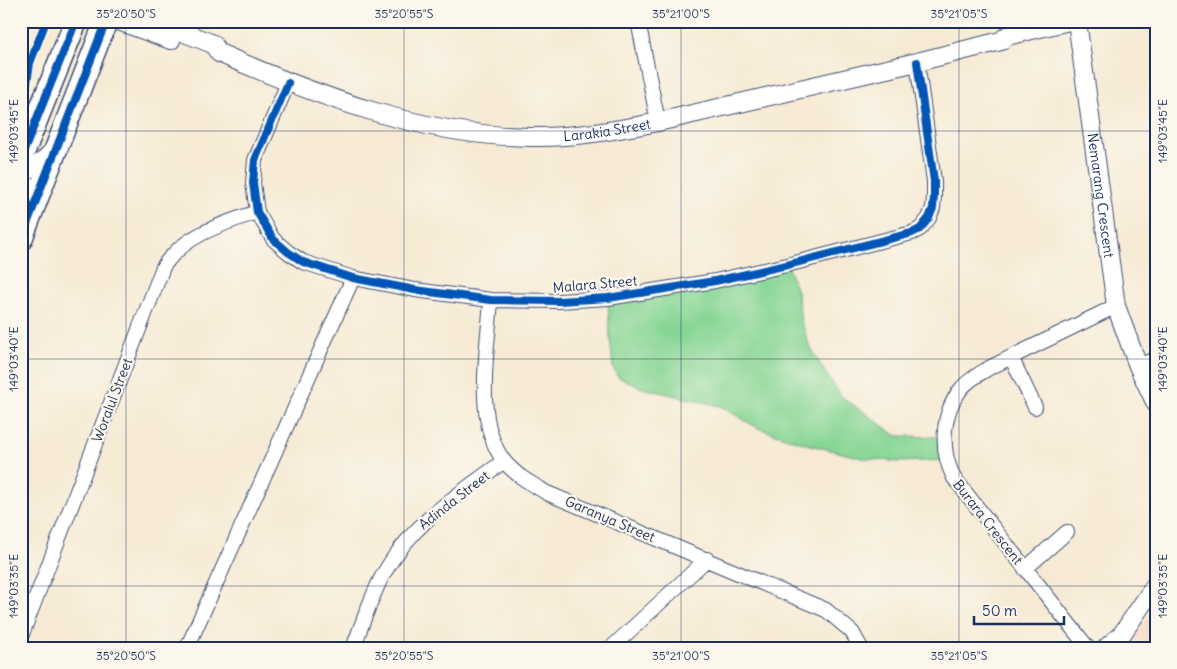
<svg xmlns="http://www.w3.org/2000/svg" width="1177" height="669" viewBox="0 0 1177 669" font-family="Delius,sans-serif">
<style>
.built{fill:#f6d2c3}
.green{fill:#86d594;stroke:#508279}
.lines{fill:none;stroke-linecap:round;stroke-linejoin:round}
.minor-casing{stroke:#3c4b70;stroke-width:16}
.tertiary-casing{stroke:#3c4b70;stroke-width:20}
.primary-casing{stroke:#3c4b70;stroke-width:25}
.minor{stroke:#fff;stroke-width:14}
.tertiary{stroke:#fff;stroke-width:18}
.primary{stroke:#fff;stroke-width:22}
.cycleway-casing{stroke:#fbf7ec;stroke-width:11}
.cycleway{stroke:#0057b8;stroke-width:8}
.ticks{fill:none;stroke:#1b2f5e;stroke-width:1;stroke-opacity:0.45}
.labels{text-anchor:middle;stroke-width:4.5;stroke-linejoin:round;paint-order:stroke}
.street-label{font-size:14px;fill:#1b2f5e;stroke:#fbf7ec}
.neatline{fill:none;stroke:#1b2f5e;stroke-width:2}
.ticks-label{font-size:12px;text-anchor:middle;fill:#1b2f5e}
</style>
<rect width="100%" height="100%" fill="#fbf7ec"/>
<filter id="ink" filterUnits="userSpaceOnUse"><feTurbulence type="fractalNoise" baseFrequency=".02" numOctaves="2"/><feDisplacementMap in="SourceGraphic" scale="10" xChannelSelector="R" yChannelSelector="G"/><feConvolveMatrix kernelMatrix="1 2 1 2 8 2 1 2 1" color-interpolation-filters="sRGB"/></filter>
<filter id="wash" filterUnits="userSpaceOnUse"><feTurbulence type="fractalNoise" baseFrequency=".0096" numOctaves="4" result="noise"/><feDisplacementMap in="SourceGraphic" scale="20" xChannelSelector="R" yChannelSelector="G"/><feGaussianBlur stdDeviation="1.12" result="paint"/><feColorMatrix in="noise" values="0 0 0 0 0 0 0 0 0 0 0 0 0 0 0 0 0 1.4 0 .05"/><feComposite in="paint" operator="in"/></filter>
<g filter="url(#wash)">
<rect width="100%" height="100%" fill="#f6ead4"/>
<path class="built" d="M1156,607v41h-31z"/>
<path class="green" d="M787,265l10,26 4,29 8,25 17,29 16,23 55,39 48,1 1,23 -47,2 -37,-4 -56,-14 -48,-16 -38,-22 -78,-18 -24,-11 -5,-9 -4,-40 -1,-30z"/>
</g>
<g filter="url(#ink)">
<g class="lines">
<defs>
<path id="minor" d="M638,21l20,101
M288,83l-33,77 -2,23 4,29 16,27 15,13 15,10 50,16 62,12 76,10 68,1 49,-3 107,-17 72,-16 125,-32 8,-4 9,-11 4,-10 1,-12v-15l-17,-119
M491,300c-3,48 -18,121 13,161 11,14 28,23 43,32l279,117 26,22 9,16
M1011,357l24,50
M1138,366l18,-7
M1025,569l42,-37
M21,637l142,-370c21,-32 59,-43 94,-55
M187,648l166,-370
M353,648c9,-23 19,-54 31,-75 29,-51 74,-78 120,-112
M611,648l96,-89
M1088,648l-134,-170c-14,-27 -13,-64 7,-89 7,-9 18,-15 28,-21l127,-62"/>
<g id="tertiary">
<path d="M119,21l52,19"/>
<path id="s1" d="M154,21l59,23 6,9c98,43 203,83 312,84 43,1 85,-7 127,-15l259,-60 84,-21 6,-5 62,-15"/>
<path id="s2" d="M1077,21l39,285 22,60 18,38"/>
<path d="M21,170c15,-1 25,-10 34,-22"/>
<path d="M21,177l9,15 3,17"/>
<path d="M1106,648l16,-14 34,-50"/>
</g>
<path id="primary" d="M21,158l55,-137
M21,239l85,-218"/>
</defs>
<use href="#minor" class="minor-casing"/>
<use href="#tertiary" class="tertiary-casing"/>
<use href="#primary" class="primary-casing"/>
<use href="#minor" class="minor"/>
<use href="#tertiary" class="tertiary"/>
<use href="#primary" class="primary"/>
<defs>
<path id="cycleway" d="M288,83l-33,77 -2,23 4,29 16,27 15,13 15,10 50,16 62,12 76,10 68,1 49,-3 107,-17 72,-16 125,-32 8,-4 9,-11 4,-10 1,-12v-15l-17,-119
M21,104l4,-7 5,-34 16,-42
M21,158l55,-137
M21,239l85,-218"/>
</defs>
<use href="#cycleway" class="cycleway-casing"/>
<use href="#cycleway" class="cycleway"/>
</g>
</g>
<path class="ticks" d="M126,21v627M404,21v627M681,21v627M959,21v627M21,131h1135M21,359h1135M21,586h1135"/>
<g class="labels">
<g class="street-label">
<text dy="5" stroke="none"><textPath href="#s1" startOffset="476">Larakia Street</textPath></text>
<text dy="5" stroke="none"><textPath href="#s2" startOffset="176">Nemarang Crescent</textPath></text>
<text transform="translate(595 284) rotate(-5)" y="5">Malara Street</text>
<text transform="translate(112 400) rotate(-69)" y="5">Woralul Street</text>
<text transform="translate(454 500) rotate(-38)" y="5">Adinda Street</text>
<text transform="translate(610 519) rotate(23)" y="5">Garanya Street</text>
<text transform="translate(988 522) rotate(52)" y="5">Burara Crescent</text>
</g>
</g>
<rect width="1177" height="669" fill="none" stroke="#fbf7ec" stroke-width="55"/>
<path d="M974 616v8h90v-8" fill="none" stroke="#1b2f5e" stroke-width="2.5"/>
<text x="982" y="616" font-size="15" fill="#1b2f5e" stroke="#fbf7ec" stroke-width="4" paint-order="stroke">50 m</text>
<rect x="28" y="28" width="1122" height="614" class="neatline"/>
<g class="ticks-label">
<text x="126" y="18">35°20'50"S</text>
<text x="404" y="18">35°20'55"S</text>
<text x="681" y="18">35°21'00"S</text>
<text x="959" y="18">35°21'05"S</text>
<text transform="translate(1163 131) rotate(-90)" y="4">149°03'45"E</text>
<text transform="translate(14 131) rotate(-90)" y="4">149°03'45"E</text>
<text transform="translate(1163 359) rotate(-90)" y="4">149°03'40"E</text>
<text transform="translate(14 359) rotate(-90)" y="4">149°03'40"E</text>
<text transform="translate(1163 586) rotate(-90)" y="4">149°03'35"E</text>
<text transform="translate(14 586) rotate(-90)" y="4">149°03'35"E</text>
<text x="126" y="660">35°20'50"S</text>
<text x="404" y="660">35°20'55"S</text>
<text x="681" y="660">35°21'00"S</text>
<text x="959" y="660">35°21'05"S</text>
</g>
</svg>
